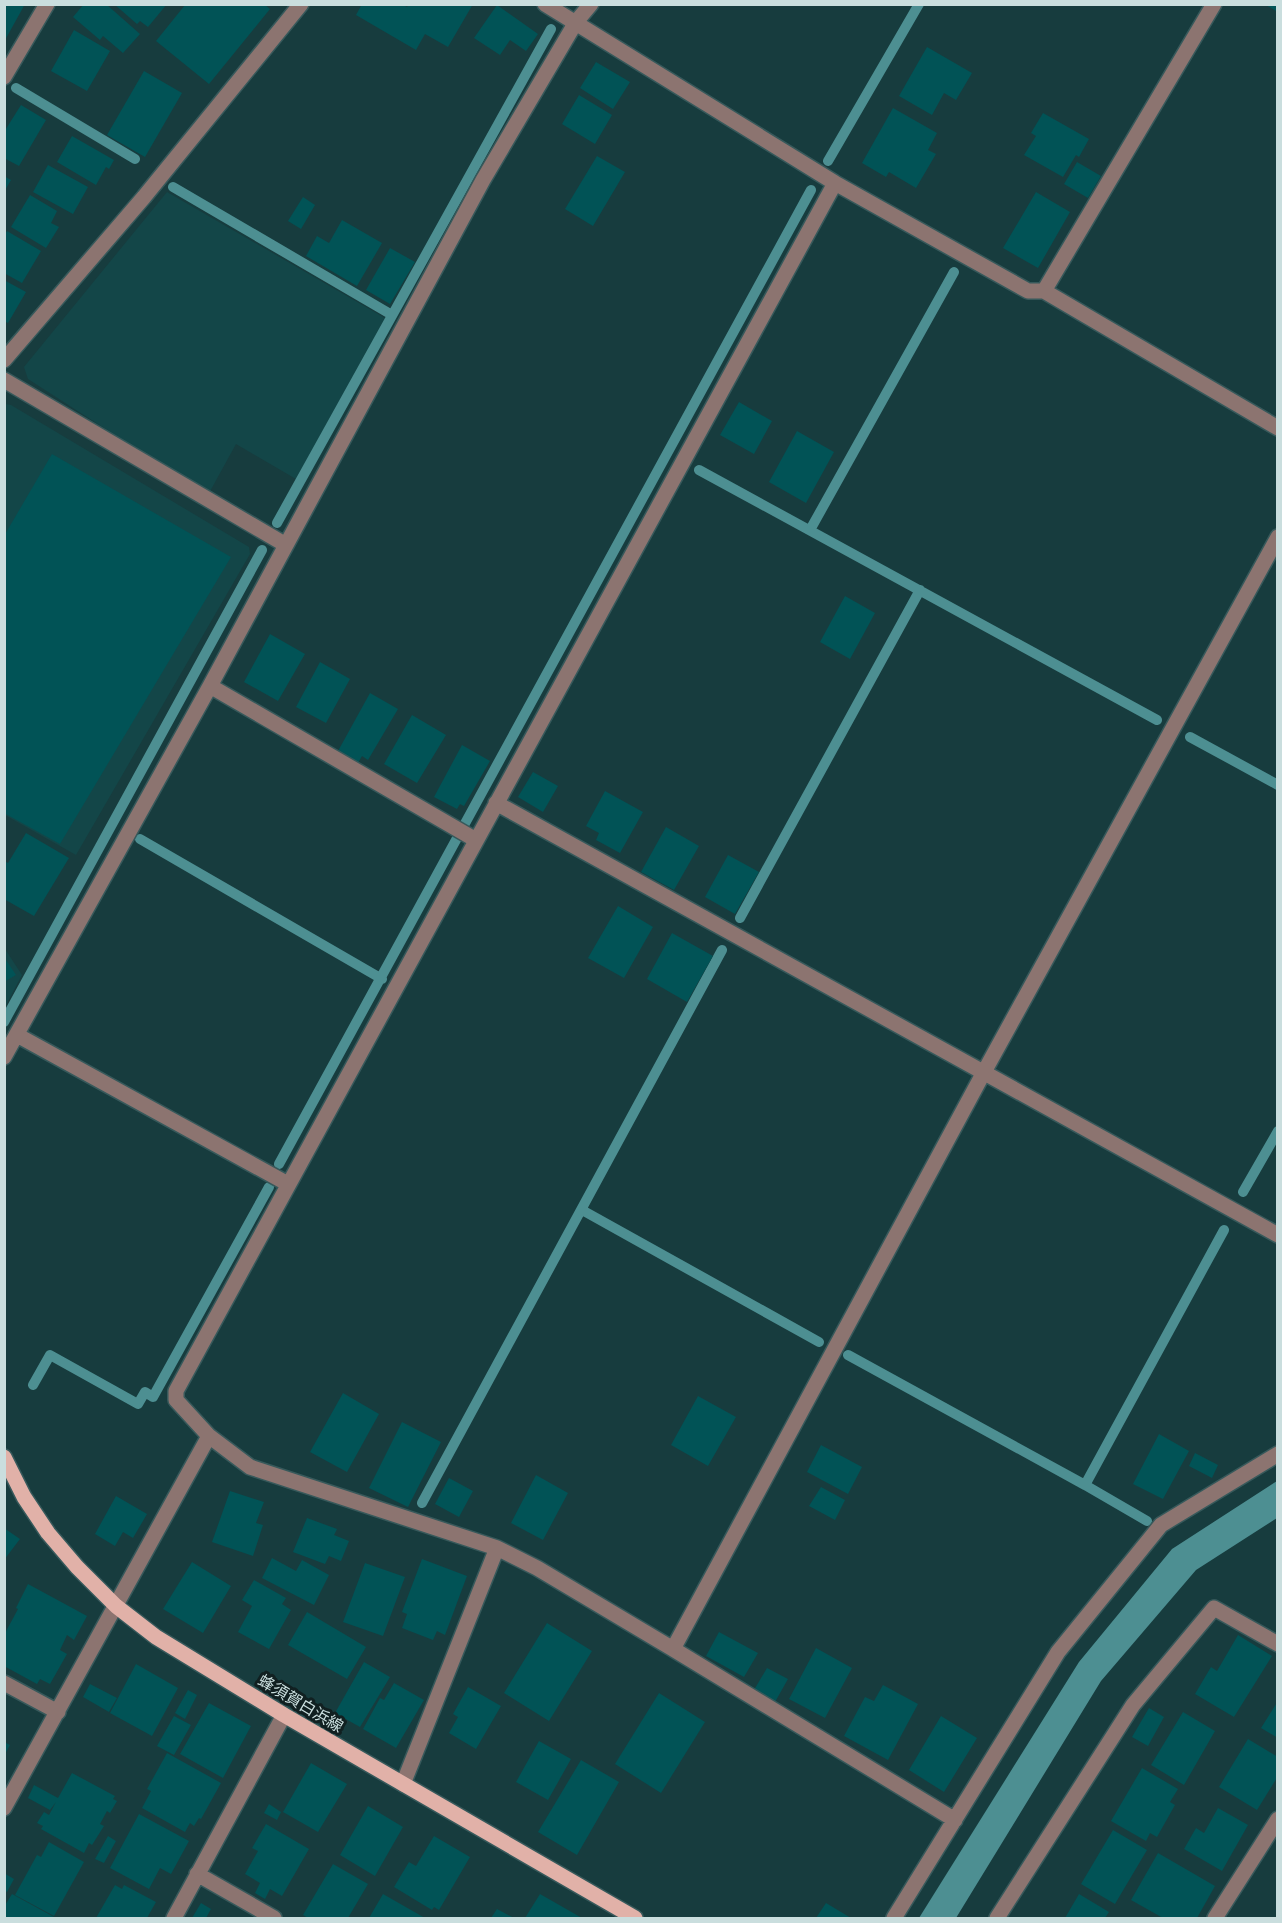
<svg xmlns="http://www.w3.org/2000/svg" width="1282" height="1923" viewBox="0 0 1282 1923" font-family="'Public Sans','Noto Sans JP',sans-serif">
<style>
.built{fill:#134648}
.water{fill:#4d8f92}
.lines{fill:none;stroke-linecap:round;stroke-linejoin:round}
.stream{stroke:#4d8f92;stroke-width:10}
.building{fill:#015356}
.minor-casing{stroke:#37595b;stroke-width:18}
.major-casing{stroke:#37595b;stroke-width:18}
.minor{stroke:#8c7470;stroke-width:15}
.major{stroke:#e1b1a8;stroke-width:15}
.labels{text-anchor:middle;stroke-width:6;stroke-linejoin:round;paint-order:stroke}
.street-label{font-size:16px;fill:#cadede;stroke:#112021}
</style>
<rect width="100%" height="100%" fill="#173c3e"/>
<path class="built" d="M167,192l218,126 -89,161 -60,-35 -28,51 -180,-116 -4,-12z
M5,404l6,1 238,142 1,7 -174,301 -71,-40z
M5,949l17,26 -17,32z"/>
<path class="water" d="M1277,1481v37l-81,52 -95,111 -145,237h-37l160,-256 93,-113z"/>
<g class="lines">
<path class="stream" d="M16,88l119,71
M828,161l91,-157
M173,187l219,128
M699,470l458,250
M277,523l274,-494
M810,530l144,-258
M1190,737l88,48
M140,839l242,140
M740,918l180,-328
M4,1022l258,-472
M279,1164l532,-974
M1243,1192l35,-61
M582,1210l237,132
M848,1355l237,130 62,36
M33,1385l17,-30 88,49 7,-12 8,5 116,-210
M1085,1485l139,-255
M422,1503l300,-553"/>
</g>
<path class="building" d="M4,4h21l-21,38z
M84,4h22l34,30 -17,19 -20,-17 -3,4 -27,-23z
M114,4h53l-19,23 -8,-6 -3,3z
M362,4h40l5,3 2,-3h64l-25,43 -23,-13 -9,16 -60,-35z
M1264,4h14v8z
M185,5h80l5,4 -61,75 -53,-43z
M497,5l41,29 -12,17 -16,-11 -10,15 -26,-17z
M74,30l36,21 -23,40 -36,-20z
M927,47l45,26 -16,27 -12,-7 -12,22 -33,-19z
M596,62l34,20 -17,27 -33,-21z
M144,71l38,22 -37,64 -38,-22z
M579,95l33,20 -17,29 -33,-20z
M21,105l25,15 -27,46 -15,-8v-26z
M893,108l44,25 -9,17 8,4 -20,34 -27,-16 -3,5 -24,-14z
M1043,113l46,26 -10,18 -3,-2 -13,22 -39,-22 12,-19 -5,-3z
M72,136l42,24 -5,9 -3,-2 -10,18 -39,-23z
M597,156l28,16 -32,54 -28,-17z
M1077,162l24,14 -13,22 -24,-14z
M48,165l40,22 -15,27 -40,-22z
M4,176l7,4 -7,12z
M1036,192l34,20 -32,56 -35,-20z
M30,195l27,16 -6,12 8,4 -13,21 -35,-21z
M303,197l12,8 -14,24 -13,-8z
M342,220l40,23 -25,43 -51,-30 11,-20 12,7z
M7,231l34,20 -19,32 -18,-10v-37z
M390,248l25,14 -25,42 -24,-14z
M4,280l22,12 -18,31 -4,-2z
M739,402l33,19 -18,33 -34,-19z
M797,431l37,21 -28,51 -37,-21z
M52,454l179,103 -171,287 -56,-31v-277z
M845,596l30,17 -25,46 -30,-17z
M270,634l35,20 -27,47 -34,-19z
M320,662l30,17 -24,44 -30,-16z
M370,693l28,16 -30,51 -6,-4 -4,7 -20,-12z
M412,715l34,20 -29,48 -33,-19z
M462,745l28,16 -26,45 -4,-2 -3,5 -23,-12z
M533,772l25,14 -15,26 -25,-15z
M605,791l38,21 -23,41 -24,-13 3,-7 -13,-7z
M666,827l33,19 -25,44 -33,-18z
M26,833l43,25 -35,58 -30,-17v-38l4,2z
M728,855l31,17 -24,42 -30,-17z
M618,906l35,21 -29,51 -36,-20z
M672,933l41,23 -26,46 -40,-23z
M4,957l12,18 -12,7z
M343,1393l36,21 -32,58 -37,-20z
M698,1396l38,21 -28,49 -37,-21z
M402,1422l39,20 -33,65 -39,-19z
M1159,1434l30,17 -26,48 -30,-15z
M821,1445l41,22 -14,27 -41,-22z
M1195,1453l23,12 -6,13 -23,-12z
M536,1475l32,18 -25,47 -32,-17z
M449,1478l24,13 -14,26 -24,-13z
M821,1487l24,13 -10,20 -26,-14z
M230,1491l34,11 -8,21 7,2 -10,31 -41,-14z
M116,1496l31,18 -14,24 -10,-6 -8,14 -20,-12z
M307,1518l30,11 -3,6 15,6 -8,20 -12,-5 -4,8 -32,-12z
M4,1528l16,11 -16,21z
M272,1558l24,13 6,-11 27,15 -15,30 -52,-27z
M422,1559l45,17 -22,59 -8,-4 -4,9 -31,-12 5,-14 -5,-2z
M192,1562l39,24 -28,47 -40,-24z
M365,1563l40,14 -22,59 -40,-14z
M254,1580l32,18 -4,6 9,6 -22,39 -31,-17 14,-26 -10,-6z
M28,1584l59,32 -13,24 -7,-5 -7,15 7,4 -17,30 -10,-5 -3,5 -33,-18v-31l14,-26 -2,-1z
M307,1612l59,35 -19,32 -59,-34z
M547,1623l45,28 -43,70 -45,-28z
M719,1632l39,21 -14,24 -38,-21z
M1238,1635l34,21 -38,61 -39,-23 16,-27 6,4z
M816,1648l36,20 -27,50 -36,-19z
M364,1662l26,15 -30,50 -25,-14z
M136,1664l42,24 -26,48 -42,-23z
M767,1668l21,11 -13,23 -21,-12z
M394,1683l30,17 -28,48 -33,-19 17,-31 4,2z
M90,1684l27,14 -8,14 -26,-15z
M883,1685l35,19 -30,56 -44,-24 21,-39 9,4z
M468,1687l33,19 -25,43 -27,-16 9,-16 -5,-3z
M188,1690l9,5 -12,24 -10,-6z
M659,1693l46,29 -44,71 -46,-29z
M1278,1701v37l-17,-10z
M209,1703l42,23 -28,52 -43,-24z
M1149,1708l15,9 -16,29 -16,-9z
M1183,1712l32,19 -31,54 -33,-20z
M174,1716l17,9 -17,30 -17,-9z
M941,1716l36,22 -33,54 -35,-22z
M1248,1739l30,18v19l-21,34 -38,-23z
M539,1741l32,18 -23,41 -32,-18z
M4,1742l6,3 -6,11z
M167,1753l54,30 -20,36 -2,-1 -5,8 -4,-3 -5,9 -43,-24 9,-17 -4,-2z
M581,1760l38,22 -42,73 -39,-23z
M311,1763l36,21 -29,48 -35,-20z
M1142,1768l36,21 -8,13 5,3 -18,32 -7,-4 -4,8 -35,-20z
M72,1773l43,23 -2,3 4,2 -7,12 -3,-2 -7,13 4,2 -12,19 -3,-2 -5,10 -43,-24 2,-3 -6,-3 7,-11 5,3 7,-13 -6,8 -22,-12 6,-13 24,13z
M269,1804l12,8 -4,8 -13,-7z
M368,1806l35,21 -28,49 -35,-21z
M1218,1808l30,17 -26,46 -38,-22 12,-21 8,5z
M139,1814l50,27 -18,33 -11,-6 -11,21 -39,-21z
M266,1824l43,25 -27,47 -12,-7 -5,10 -10,-6 5,-10 -15,-9 13,-23 -6,-3z
M1113,1830l34,20 -32,54 -34,-20z
M108,1836l8,5 -12,22 -9,-4z
M434,1836l36,21 -31,53 -5,-3 -2,3 -38,-23 15,-25 7,4z
M49,1842l35,20 -30,54 -39,-21 22,-40 4,2z
M1158,1853l57,33 -18,32h-34l-32,-18z
M333,1864l35,20 -20,34h-40l-5,-3z
M4,1873l10,6 -7,13 -3,-2z
M115,1885l7,4 2,-4 32,17 -9,16h-51z
M12,1894l42,23 -1,1h-49v-11z
M383,1894l42,24h-56z
M540,1894l42,24h-57z
M1079,1894l30,18 -4,6h-40z
M201,1903l10,6 -5,9h-14z
M826,1903l25,15h-35z
M497,1909l17,9h-23z"/>
<g class="lines">
<defs>
<path id="minor" d="M545,4l290,179 193,108h16l234,137
M4,77l43,-73
M835,183l-659,1208v9l33,36 41,31 247,81 40,20 136,81 311,-577 294,-535
M1044,291l170,-287
M4,360l140,-163 157,-193
M4,380l282,165
M210,686l266,154
M496,803l782,432
M17,1035l271,149
M4,1057l206,-371 273,-506 93,-158 15,-18
M673,1649l282,171
M4,1683l54,29
M403,1784l94,-236
M4,1808l205,-372
M197,1874l77,44
M174,1918l110,-203
M894,1918l164,-266 103,-127 117,-71
M997,1918l136,-213 81,-97 64,36
M1215,1918l63,-99"/>
<path id="major" d="M4,1457l20,40 24,36 29,34 39,39 40,31 128,78 351,203"/>
</defs>
<use href="#minor" class="minor-casing"/>
<use href="#major" class="major-casing"/>
<use href="#minor" class="minor"/>
<use href="#major" class="major"/>
</g>
<g class="labels">
<g class="street-label">
<text transform="translate(301 1703) rotate(31)" y="6">蜂須賀白浜線</text>
</g>
</g>
<rect width="1282" height="1923" fill="none" stroke="#cadede" stroke-width="12"/>
</svg>
